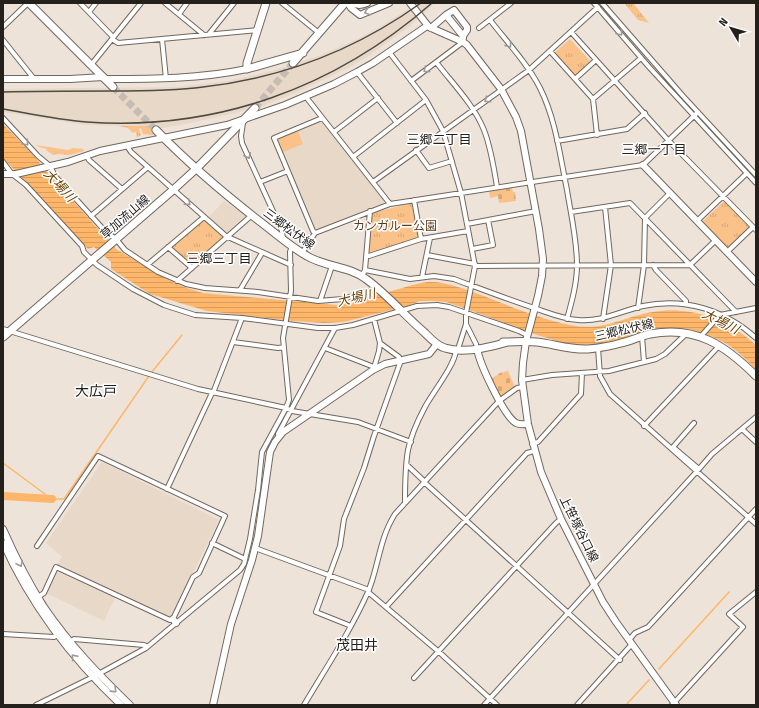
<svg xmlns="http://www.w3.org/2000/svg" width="759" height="708" viewBox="0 0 759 708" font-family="'Fira Sans Condensed','Noto Sans JP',sans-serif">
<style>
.built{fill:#e8d8c8}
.grass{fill:url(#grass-tufts)}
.cemetery{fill:url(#cemetery-stones)}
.garden{fill:#fac188}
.water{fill:url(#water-rules)}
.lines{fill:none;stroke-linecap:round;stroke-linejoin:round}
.stream{stroke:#feb66a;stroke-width:1.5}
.river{stroke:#feb66a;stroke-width:8}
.primary-tunnel{stroke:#c6bcb3;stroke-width:7;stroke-dasharray:7 3.5;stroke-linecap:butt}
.street-casing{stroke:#70675e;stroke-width:6}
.secondary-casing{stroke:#70675e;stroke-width:8}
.primary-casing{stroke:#70675e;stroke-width:9}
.street{stroke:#fff;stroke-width:4}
.secondary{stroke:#fff;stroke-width:6}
.primary{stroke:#fff;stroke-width:7}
.rail{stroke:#4e4a44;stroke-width:1.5}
.oneway{stroke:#9c9b99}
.labels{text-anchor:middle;stroke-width:3;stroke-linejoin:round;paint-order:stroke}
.street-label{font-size:12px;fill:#24211d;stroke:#fff}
.park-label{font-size:12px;fill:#593b1c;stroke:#fff}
.neighbourhood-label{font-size:13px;fill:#24211d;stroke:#fff}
.water-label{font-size:13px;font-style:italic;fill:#6c3f00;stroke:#fff}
.quarter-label{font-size:14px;fill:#24211d;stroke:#fff}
</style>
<defs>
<pattern id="grass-tufts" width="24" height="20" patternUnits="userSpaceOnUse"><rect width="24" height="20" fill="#fac188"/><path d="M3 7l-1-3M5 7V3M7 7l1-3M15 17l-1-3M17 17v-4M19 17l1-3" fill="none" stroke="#d6a675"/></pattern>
<pattern id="cemetery-stones" width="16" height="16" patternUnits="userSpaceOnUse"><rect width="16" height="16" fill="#fac188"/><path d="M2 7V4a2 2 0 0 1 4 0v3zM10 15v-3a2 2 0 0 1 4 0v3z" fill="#d6a675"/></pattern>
<pattern id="water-rules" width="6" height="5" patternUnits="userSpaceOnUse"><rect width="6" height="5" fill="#feb66a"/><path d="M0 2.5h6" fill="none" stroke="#da9c5b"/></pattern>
</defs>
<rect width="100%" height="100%" fill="#eee3d9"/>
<path class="built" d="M418,3h17l-26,24 -42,30 -15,9 -52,25 -38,15 -26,7 -50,11 -35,6 -3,-4h-30l-33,-1 -82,-13v-23l172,-2 53,-6 47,-11 46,-15 34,-15 23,-12z
M321,121l64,80 -1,2 -68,27 -2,-1 -37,-89v-2z
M224,201l24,16 -19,16h-3l-18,-15z
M102,462l117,58 -48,98 -114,-53 5,-8 -16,-14z
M56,571l59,27 -11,23 -58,-28z"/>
<path class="grass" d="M624,3h9l16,20 -11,-3z
M570,39l21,23 -16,14 -21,-23z
M118,126h30l4,4 1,5 -10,-1 -2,-6 -2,1 2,6 -4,2 -1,-5 -3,1 -5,-5z
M36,145l32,5 5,-2 10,1 1,2 -14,4 -10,-1 -7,1 -7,-5 1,-1 -8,-2z
M724,201l26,27 -22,21 -26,-27z
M412,203l1,2 5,33 -47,16 -2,-2 3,-39z
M202,219l2,1 20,17 -33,28 -20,-18z"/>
<path class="cemetery" d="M512,188l1,4h2l1,9 -17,2 -1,-7 -8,2 -1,-7z
M508,371l7,16 -15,10 -9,-18 9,-6z"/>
<path class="garden" d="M298,131l5,13 -20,8 -5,-13z"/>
<path class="water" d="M3,124l32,33 13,16 68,76 50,30 18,8 19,6 134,12c20,-4 39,-10 58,-15 11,-3 22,-7 33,-8 19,-1 38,8 56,14 28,11 56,23 86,29 35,7 51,-8 83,-13 38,-7 75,8 103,33v24l-17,-16 -12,-9 -16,-8 -21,-6 -25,-1 -18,3 -44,11 -21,2 -18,-2 -27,-8 -73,-27 -18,-6 -12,-1h-14l-13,5 -63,16 -20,1 -32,-2 -85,-10 -57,-17 -39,-25v-7l-17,-15 -6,2 -85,-91z"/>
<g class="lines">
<path class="stream" d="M3,463l42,31
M51,499h13l87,-126 31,-38
M659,669l70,-77
M626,705l23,-25"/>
<path class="river" d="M3,496l49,3"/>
<path class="primary-tunnel" d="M113,87l43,43
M255,108l38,-45"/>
<defs>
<path id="street" d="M80,3l33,34
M165,3l39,32
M282,3l37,30
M594,3l55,64 107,116
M602,3l81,93 73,79
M89,12l7,-9
M179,14l8,-11
M490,20c17,22 37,43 50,68 16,32 20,68 27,102 4,25 10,50 10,75 0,18 -5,36 -10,54
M3,27l25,-24
M479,28l32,-25
M571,32l97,108 88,90
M209,34l25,-31
M112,39l6,4 140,-13
M162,39l4,40
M3,40l32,40
M550,51l43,48 4,36
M389,52l37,48 17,31 18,62 14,73 -9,47v11l-7,22
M436,62c17,22 38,43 48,68 7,18 10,38 13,57
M91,65l50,-62
M357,72l40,51
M575,79l21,-19
M411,81l52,-39
M306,97l84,107
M593,99l48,-41
M3,118l35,38 12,10 5,10 50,55 11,8 9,11 33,22 28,12 19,4 53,4 60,9 25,-2 35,-11
M243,123l-2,13 1,7 40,88 1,9
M334,132l44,-34
M557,141l70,-12 18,-16
M127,146l4,6 96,85
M416,150l13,18 23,-7
M87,156l2,4 33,29
M353,157l73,-57
M3,162l9,12 14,11 56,61 2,6 13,13 36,24 31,16 31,10 47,3 76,10h17l18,-3 64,-19 20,-1 12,2 70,24 8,4
M260,182l28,-11
M373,182l156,-112 69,-63
M414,200l7,39
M571,212l59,-9 106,109
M91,216l57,-49
M697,221l50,-48
M467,224l69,-13
M315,233l-2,-2 -39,-93 48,-20
M228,237l63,28
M168,247l24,21
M472,249l21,-4 -5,-25
M727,252l26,-25
M302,253l13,-20 75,-29 253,-39 55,-53
M427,255l48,9
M367,256h2l52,-17 47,-8
M147,265l57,-48
M653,265l3,5 30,31v3
M475,266l215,-1 26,-25
M365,270l5,-59
M362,276l3,-6 45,9 24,-3 20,3c27,10 53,20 80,29 15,5 29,11 44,12 25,2 42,-9 65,-14 41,-9 82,4 113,32
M422,277l8,-39
M177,281l75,-66
M240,290l22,-37
M320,301l12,-35
M638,308l6,-43 1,-47 25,-25
M603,319l8,-54 -6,-58
M466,324l10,20
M3,329l195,60 88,19 6,3 66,11 53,20
M642,336l2,26
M701,336l19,-21 36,-7
M233,342l45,6 6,-1
M325,348l49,19
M598,348l2,28 10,18 146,130
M374,368l5,-17 1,-8
M522,380l30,-5 57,-4 47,-12 9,-5 22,-21
M213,393l29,-75
M694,423l-21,24 26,22
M644,426l75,-80
M742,429l14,13
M279,436l-1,-2 57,-106
M532,444l6,-2 43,-48 1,-21
M407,465l18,17
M424,482l196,178
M167,489l45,-96
M405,503c0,-17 0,-36 3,-53 3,-14 10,-30 17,-43 8,-15 30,-42 31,-57
M212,543l33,16
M37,546l61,-90 127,60 -26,57 -6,4 -20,42 -3,1 -114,-53 -12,26 -6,4
M255,548l114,42
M368,592l71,60 58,53
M386,607l141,-154 7,-2
M351,626l-35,-14 24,-66 4,-27 20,-51 10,-32 26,-73 -1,-6 -19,-14 -6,-24
M3,634l51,3 3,-2
M629,640l6,-7 13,-6 108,-118
M70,642l4,-3 70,6 3,2
M414,678l142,-155 5,-4
M36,705l57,-28 53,-29 94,-78 4,-6 6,-25 8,-49 4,-38 24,-44 3,-8 -6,-62 8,-47 -1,-39 2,-6
M304,705c22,-37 46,-73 64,-113 11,-26 11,-53 27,-78l104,-113 18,-13 6,-1
M484,705l215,-236 13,-15 44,-37
M577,705l55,-61
M672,705l71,-78 -14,-13 27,-22"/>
<path id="secondary" d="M348,3l3,5 9,7 29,-12
M352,3c6,2 8,3 15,0
M410,3l19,24 34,15 4,3 34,44 15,28 5,14 18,98 4,30 -1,17 -4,20 -12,45 -3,22 -1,17 6,44 13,48 20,47 42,83 13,20 60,83
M446,15l17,21v2
M431,28l15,-13 8,-5 13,17v3l-4,6
M3,79h67l33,-2
M106,79c47,0 94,0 141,-10
M643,165l113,117
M3,174h13l52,-12 32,-11 127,-26 58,-20 49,-21 23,-12 16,-9 54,-37
M477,348c2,15 27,68 39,75 4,2 8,1 12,1
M3,529c12,27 25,53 41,78 25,37 55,68 86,98
M3,543c28,62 68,115 118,162
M173,619l3,4
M213,705l18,-81 21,-64 6,-24 12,-84 5,-10 8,-10 90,-62 12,-6 44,-10 8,-10"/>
<path id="primary" d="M29,3l84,84
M266,3l-19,60v6l56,-16
M293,63l52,-60
M156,130c32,33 66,62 102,90 16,12 31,26 49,36 18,11 42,10 59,23 21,15 38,36 58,53 6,6 13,14 21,16 18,6 46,-1 63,-6
M3,337l170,-147 23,-21 59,-61
M503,342c12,0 22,-1 34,0 17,2 33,8 51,7 11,-1 23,-3 33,-6 10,-2 19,-7 29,-9 45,-9 75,11 106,42"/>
</defs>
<use href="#street" class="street-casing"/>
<use href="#secondary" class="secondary-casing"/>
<use href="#primary" class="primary-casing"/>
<use href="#street" class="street"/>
<use href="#secondary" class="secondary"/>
<use href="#primary" class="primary"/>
<path class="rail" d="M3,92c36,-1 73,-1 109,-1 31,0 61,0 91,-4 79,-9 154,-38 218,-84
M3,109c28,5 56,11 84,13 129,9 248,-34 345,-119"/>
</g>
<defs><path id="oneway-chevron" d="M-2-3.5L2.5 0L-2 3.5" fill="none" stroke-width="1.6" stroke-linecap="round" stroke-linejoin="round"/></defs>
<g class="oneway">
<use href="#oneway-chevron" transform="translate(367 12) rotate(161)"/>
<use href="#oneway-chevron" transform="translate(620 33) rotate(50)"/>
<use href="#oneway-chevron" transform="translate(509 45) rotate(52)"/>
<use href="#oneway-chevron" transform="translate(426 70) rotate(143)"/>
<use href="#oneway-chevron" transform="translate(487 100) rotate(144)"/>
<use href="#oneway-chevron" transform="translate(26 143) rotate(47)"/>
<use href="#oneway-chevron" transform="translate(248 156) rotate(65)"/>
<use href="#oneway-chevron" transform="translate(188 203) rotate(42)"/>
<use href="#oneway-chevron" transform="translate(20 564) rotate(63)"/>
<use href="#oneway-chevron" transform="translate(74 657) rotate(-131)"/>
<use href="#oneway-chevron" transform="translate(114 690) rotate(44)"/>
</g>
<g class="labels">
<g class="street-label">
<text transform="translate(125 217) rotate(-41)" y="4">草加流山線</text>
<text transform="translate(289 229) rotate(36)" y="4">三郷松伏線</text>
<text transform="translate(624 330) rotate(-13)" y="4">三郷松伏線</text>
<text transform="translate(579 529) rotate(64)" y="4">上笹塚谷口線</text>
</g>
<g class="park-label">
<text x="395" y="230">カンガルー公園</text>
</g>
<g class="neighbourhood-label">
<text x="439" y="144">三郷二丁目</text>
<text x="654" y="154">三郷一丁目</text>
<text x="219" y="263">三郷三丁目</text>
</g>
<g class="water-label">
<text transform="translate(60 185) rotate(47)" y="5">大場川</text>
<text transform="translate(356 297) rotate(-13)" y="5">大場川</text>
<text transform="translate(721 321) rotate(27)" y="5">大場川</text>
</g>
<g class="quarter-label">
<text x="96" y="396">大広戸</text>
<text x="357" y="650">茂田井</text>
</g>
</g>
<rect width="759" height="708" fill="none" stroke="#24211d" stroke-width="8"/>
<g transform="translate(731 28) rotate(308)" stroke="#ffffff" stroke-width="3" paint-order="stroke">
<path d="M0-3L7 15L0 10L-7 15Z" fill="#24211d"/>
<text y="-6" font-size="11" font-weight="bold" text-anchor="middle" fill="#24211d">N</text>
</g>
</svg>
